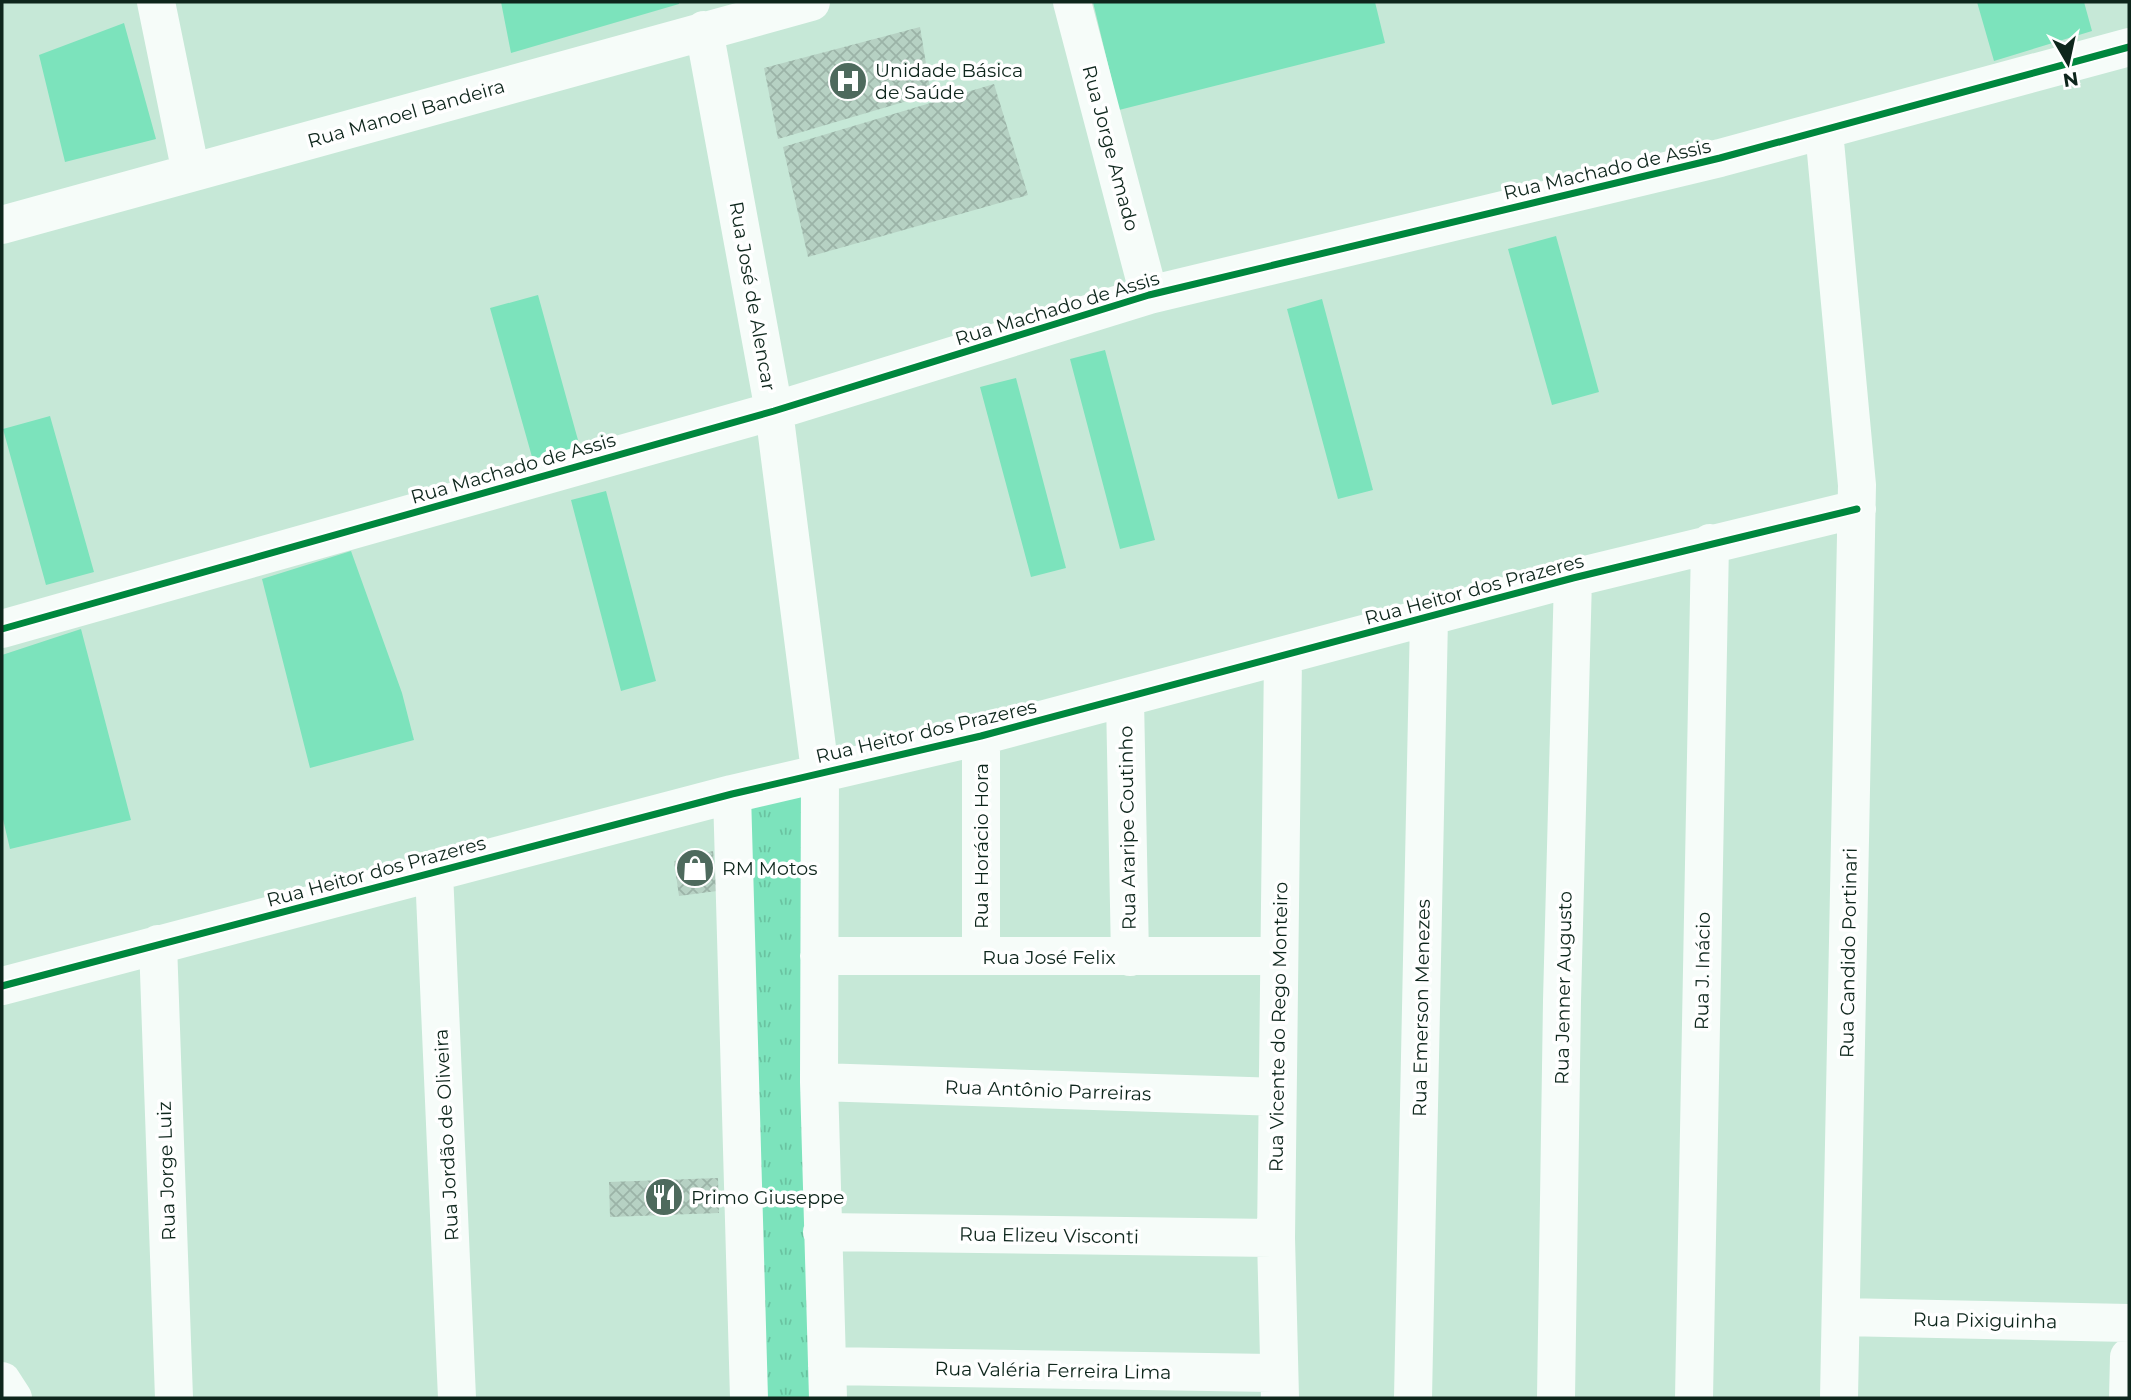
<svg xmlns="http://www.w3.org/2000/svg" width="2131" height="1400" viewBox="0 0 2131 1400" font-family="Montserrat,sans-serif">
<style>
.grass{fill:#7ce3bc}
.park{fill:url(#park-tufts)}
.building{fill:url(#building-cross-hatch)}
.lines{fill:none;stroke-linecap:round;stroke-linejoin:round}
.street{stroke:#f6fcf9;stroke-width:38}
.cycleway-casing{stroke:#fff;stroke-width:11}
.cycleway{stroke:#00873e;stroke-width:7}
.labels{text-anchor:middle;stroke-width:7;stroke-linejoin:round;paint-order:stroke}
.poi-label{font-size:19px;fill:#0e261c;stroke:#fff;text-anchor:start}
.street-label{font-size:19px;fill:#0e261c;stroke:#fff}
</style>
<defs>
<pattern id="park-tufts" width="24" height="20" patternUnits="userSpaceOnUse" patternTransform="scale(1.75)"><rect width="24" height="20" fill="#7ce3bc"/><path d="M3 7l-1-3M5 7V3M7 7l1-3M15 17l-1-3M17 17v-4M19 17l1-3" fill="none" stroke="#6ac3a1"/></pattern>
<pattern id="building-cross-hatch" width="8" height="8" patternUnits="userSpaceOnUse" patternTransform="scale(1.75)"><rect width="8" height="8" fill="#b6d1c3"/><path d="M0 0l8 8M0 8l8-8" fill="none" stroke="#9bb3a7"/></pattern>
</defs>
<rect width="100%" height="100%" fill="#c6e8d7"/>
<path class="grass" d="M501,2h178v2l-168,49z
M1093,2h282l10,41 -266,67z
M1977,2h107l8,29 -98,30z
M124,23l32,116 -91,23 -26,-107z
M1556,236l43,156 -47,13 -44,-156z
M538,295l43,156 -47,13 -44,-156z
M1322,299l51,191 -35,9 -51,-190z
M1105,350l50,190 -35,9 -50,-190z
M1016,378l50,190 -35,9 -51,-190z
M50,416l44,156 -48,13 -43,-156z
M606,491l50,190 -35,10 -50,-191z
M351,551l51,142 12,47 -104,28 -48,-189z
M81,629l50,191 -121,29 -8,-34v-160z"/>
<path class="park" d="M820,771l6,627h-77l-17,-604z"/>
<path class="building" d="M920,27l11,67 -153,45 -14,-71z
M994,84l34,111 -220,62 -25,-110z
M713,851l4,40 -38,5 -5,-35z
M718,1178l1,35 -109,4 -1,-35z"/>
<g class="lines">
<path class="street" d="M156,2l35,171
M1072,2l77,293
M704,30l70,381 46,360 -1,311 9,316
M1824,131l33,354 -18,913
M2,225l809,-223
M2,629l772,-218 375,-116 571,-137 409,-111
M1125,699l5,258
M981,736v220
M732,794l17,604
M434,872l23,526
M158,944l16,454
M819,956h459
M2,986l730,-192 249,-58 592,-158 284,-69
M819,1082l458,15
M822,1232l454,6
M1841,1317l288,6
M827,1366l452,7
M2,1381l11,17
M1280,1398l-4,-160 7,-581
M1413,1398l16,-780
M1556,1398l6,-397 11,-423
M1694,1398l16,-855
M2128,1398l1,-41"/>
<defs>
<path id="cycleway" d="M2,629l772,-218 375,-116 571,-137 409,-111
M2,986l730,-192 249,-58 592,-158 284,-69"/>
</defs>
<use href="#cycleway" class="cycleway-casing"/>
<use href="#cycleway" class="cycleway"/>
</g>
<defs>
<symbol id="hospital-disc" viewBox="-11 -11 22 22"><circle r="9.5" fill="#4e6a5d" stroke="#fff"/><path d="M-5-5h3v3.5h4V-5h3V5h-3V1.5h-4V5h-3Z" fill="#fff"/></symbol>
<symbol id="shop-disc" viewBox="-11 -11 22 22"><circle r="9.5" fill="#4e6a5d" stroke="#fff"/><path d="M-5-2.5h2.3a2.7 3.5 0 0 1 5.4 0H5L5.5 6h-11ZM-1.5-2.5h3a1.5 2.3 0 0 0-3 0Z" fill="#fff"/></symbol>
<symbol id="restaurant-disc" viewBox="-11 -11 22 22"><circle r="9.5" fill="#4e6a5d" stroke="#fff"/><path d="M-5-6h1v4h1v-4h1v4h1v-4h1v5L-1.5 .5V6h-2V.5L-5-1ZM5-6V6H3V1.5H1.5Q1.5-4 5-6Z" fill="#fff"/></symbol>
</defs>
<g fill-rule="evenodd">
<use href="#hospital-disc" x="826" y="59" width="44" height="44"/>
<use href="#shop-disc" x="673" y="846" width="44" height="44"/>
<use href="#restaurant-disc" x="642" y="1175" width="44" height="44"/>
</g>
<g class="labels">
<g class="poi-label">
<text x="875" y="77">Unidade Básica<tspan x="875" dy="22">de Saúde</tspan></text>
<text x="722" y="875">RM Motos</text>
<text x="691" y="1204">Primo Giuseppe</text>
</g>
<g class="street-label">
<text transform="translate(406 113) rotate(-16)" y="7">Rua Manoel Bandeira</text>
<text transform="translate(1111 148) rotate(75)" y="7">Rua Jorge Amado</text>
<text transform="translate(1607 169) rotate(-13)" y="7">Rua Machado de Assis</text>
<text transform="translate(753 296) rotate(80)" y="7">Rua José de Alencar</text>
<text transform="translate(1057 308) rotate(-17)" y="7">Rua Machado de Assis</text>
<text transform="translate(513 468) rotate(-16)" y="7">Rua Machado de Assis</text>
<text transform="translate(1474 589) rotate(-15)" y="7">Rua Heitor dos Prazeres</text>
<text transform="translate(926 731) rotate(-13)" y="7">Rua Heitor dos Prazeres</text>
<text transform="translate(1127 828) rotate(-91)" y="7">Rua Araripe Coutinho</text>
<text transform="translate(981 846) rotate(-90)" y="7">Rua Horácio Hora</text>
<text transform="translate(376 871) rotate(-15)" y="7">Rua Heitor dos Prazeres</text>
<text transform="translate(1848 953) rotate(-89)" y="7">Rua Candido Portinari</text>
<text x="1049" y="964">Rua José Felix</text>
<text transform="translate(1702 971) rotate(-89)" y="7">Rua J. Inácio</text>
<text transform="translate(1563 988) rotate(-89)" y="7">Rua Jenner Augusto</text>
<text transform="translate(1421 1008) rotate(-89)" y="7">Rua Emerson Menezes</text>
<text transform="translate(1278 1027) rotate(-89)" y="7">Rua Vicente do Rego Monteiro</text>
<text transform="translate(1048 1090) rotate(2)" y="7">Rua Antônio Parreiras</text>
<text transform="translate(446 1135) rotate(-93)" y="7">Rua Jordão de Oliveira</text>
<text transform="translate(166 1171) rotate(-92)" y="7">Rua Jorge Luiz</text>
<text transform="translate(1049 1235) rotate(1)" y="7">Rua Elizeu Visconti</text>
<text transform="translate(1985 1320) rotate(1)" y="7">Rua Pixiguinha</text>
<text transform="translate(1053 1370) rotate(1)" y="7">Rua Valéria Ferreira Lima</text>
</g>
</g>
<rect width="2131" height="1400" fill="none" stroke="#0e261c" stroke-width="7"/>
<g transform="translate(2068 63) rotate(171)" stroke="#ffffff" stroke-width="5" paint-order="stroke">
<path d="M0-5L12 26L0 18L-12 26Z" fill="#0e261c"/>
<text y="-10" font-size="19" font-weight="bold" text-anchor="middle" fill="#0e261c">N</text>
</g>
</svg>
